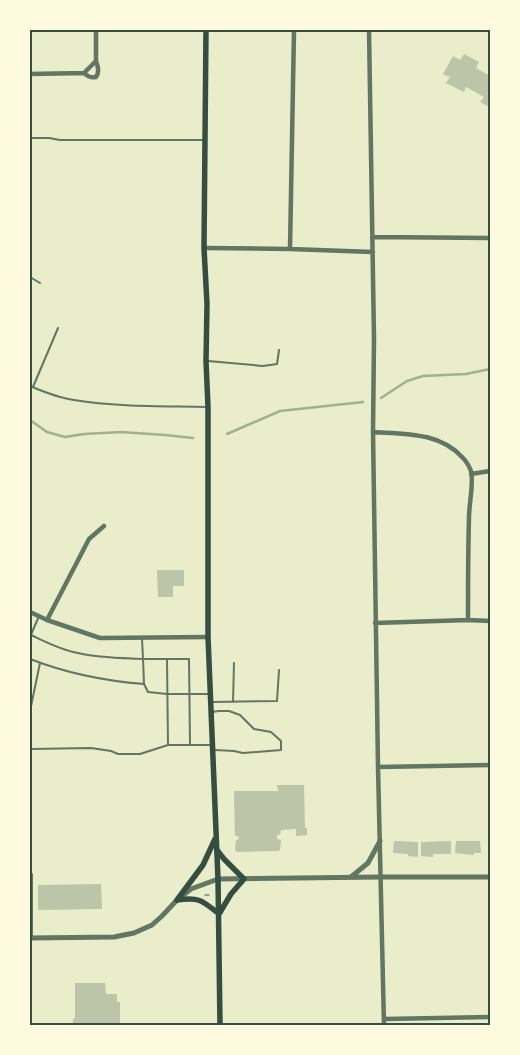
<svg xmlns="http://www.w3.org/2000/svg" width="520" height="1055" viewBox="0 0 520 1055" font-family="'Source Serif 4',serif">
<style>
.lines{fill:none;stroke-linecap:round;stroke-linejoin:round}
.stream{stroke:#a3b18a;stroke-width:2.5}
.building{fill:#bcc5a7}
.path{stroke:#344e41;stroke-width:1}
.service{stroke:#617663;stroke-width:2}
.minor{stroke:#617663;stroke-width:4.5}
.tertiary{stroke:#617663;stroke-width:5}
.secondary{stroke:#344e41;stroke-width:5.5}
.neatline{fill:none;stroke:#344e41;stroke-width:2}
</style>
<rect width="100%" height="100%" fill="#e9edc9"/>
<g class="lines">
<path class="stream" d="M381,398l26,-17 16,-5 43,-2 24,-5
M30,420l17,12 18,5 19,-3 37,-2 44,3 28,3
M227,434l53,-23 83,-9"/>
</g>
<path class="building" d="M464,54l15,8 -3,6 14,8v31l-10,-5 4,-5 -18,-10 -2,5 -18,-9 4,-6 -7,-3 10,-18 7,4z
M157,570h27v16h-11v11h-15z
M277,785h27l1,43h2v7l-11,1v-7l-15,1 -1,5h-3v4l4,1 -1,10 -2,1 -41,1 -2,-2 1,-10 3,-1 -1,-3h-3l-1,-45h44z
M394,841l24,1v15l-10,-1v-2l-15,-1z
M451,841v13h-18v3l-12,-1v-14z
M456,841h24l1,12h-7v2l-19,-2z
M101,884l1,25 -64,1v-25z
M75,983h30l1,11h11v8h3v23h-47v-6l2,-1z"/>
<g class="lines">
<path class="path" d="M205,895h4"/>
<path class="service" d="M30,138h19l11,2h142
M30,277l10,6
M208,361l55,5 14,-2 2,-14
M30,386c14,6 29,12 44,14 43,7 88,6 132,7
M33,387l25,-59
M31,635c15,7 30,15 47,18 21,5 44,5 65,6l1,25 4,8 19,2h41
M30,637l9,-21
M142,638l1,21h46l1,85
M30,659c36,14 75,22 114,25
M167,660l1,85
M213,702l64,-1 2,-31
M233,702l1,-39
M30,711l10,-48
M212,712l7,-1h10l11,4 14,14 17,3 10,9v9l-38,3 -9,-2 -19,-1
M30,747l1,2 60,-1 20,3 7,3h22l28,-9h42
M32,874v64"/>
<path class="minor" d="M369,30l5,309 -1,93 5,335 6,258
M84,73c4,4 7,5 12,4 4,-5 2,-11 0,-16
M30,74l54,-1 12,-12v-31
M372,237l118,1
M204,248l86,1 83,3
M290,249l4,-219
M373,432c32,2 67,0 90,26 3,3 6,8 8,13 3,11 -2,33 -2,46 -1,34 -1,69 -1,103
M471,474l19,-3
M30,612l17,8 53,18 108,-1
M47,620l42,-81 15,-13
M375,623l93,-3 22,1
M378,767l112,-2
M384,1019l106,-2"/>
<path class="tertiary" d="M351,877l17,-14 12,-22
M30,938l84,-1 20,-4 18,-8 10,-9 15,-16 14,-11 27,-10 163,-2h109"/>
<path class="secondary" d="M206,30l-2,218 3,56 -1,57 2,46v230l10,242 2,146
M177,900c22,-3 25,0 42,14l12,-20 13,-15 -20,-20 -7,-9
M177,900l26,-35 12,-26"/>
</g>
<rect width="520" height="1055" fill="none" stroke="#fefae0" stroke-width="62"/>
<rect x="31" y="31" width="458" height="993" class="neatline"/>
</svg>
